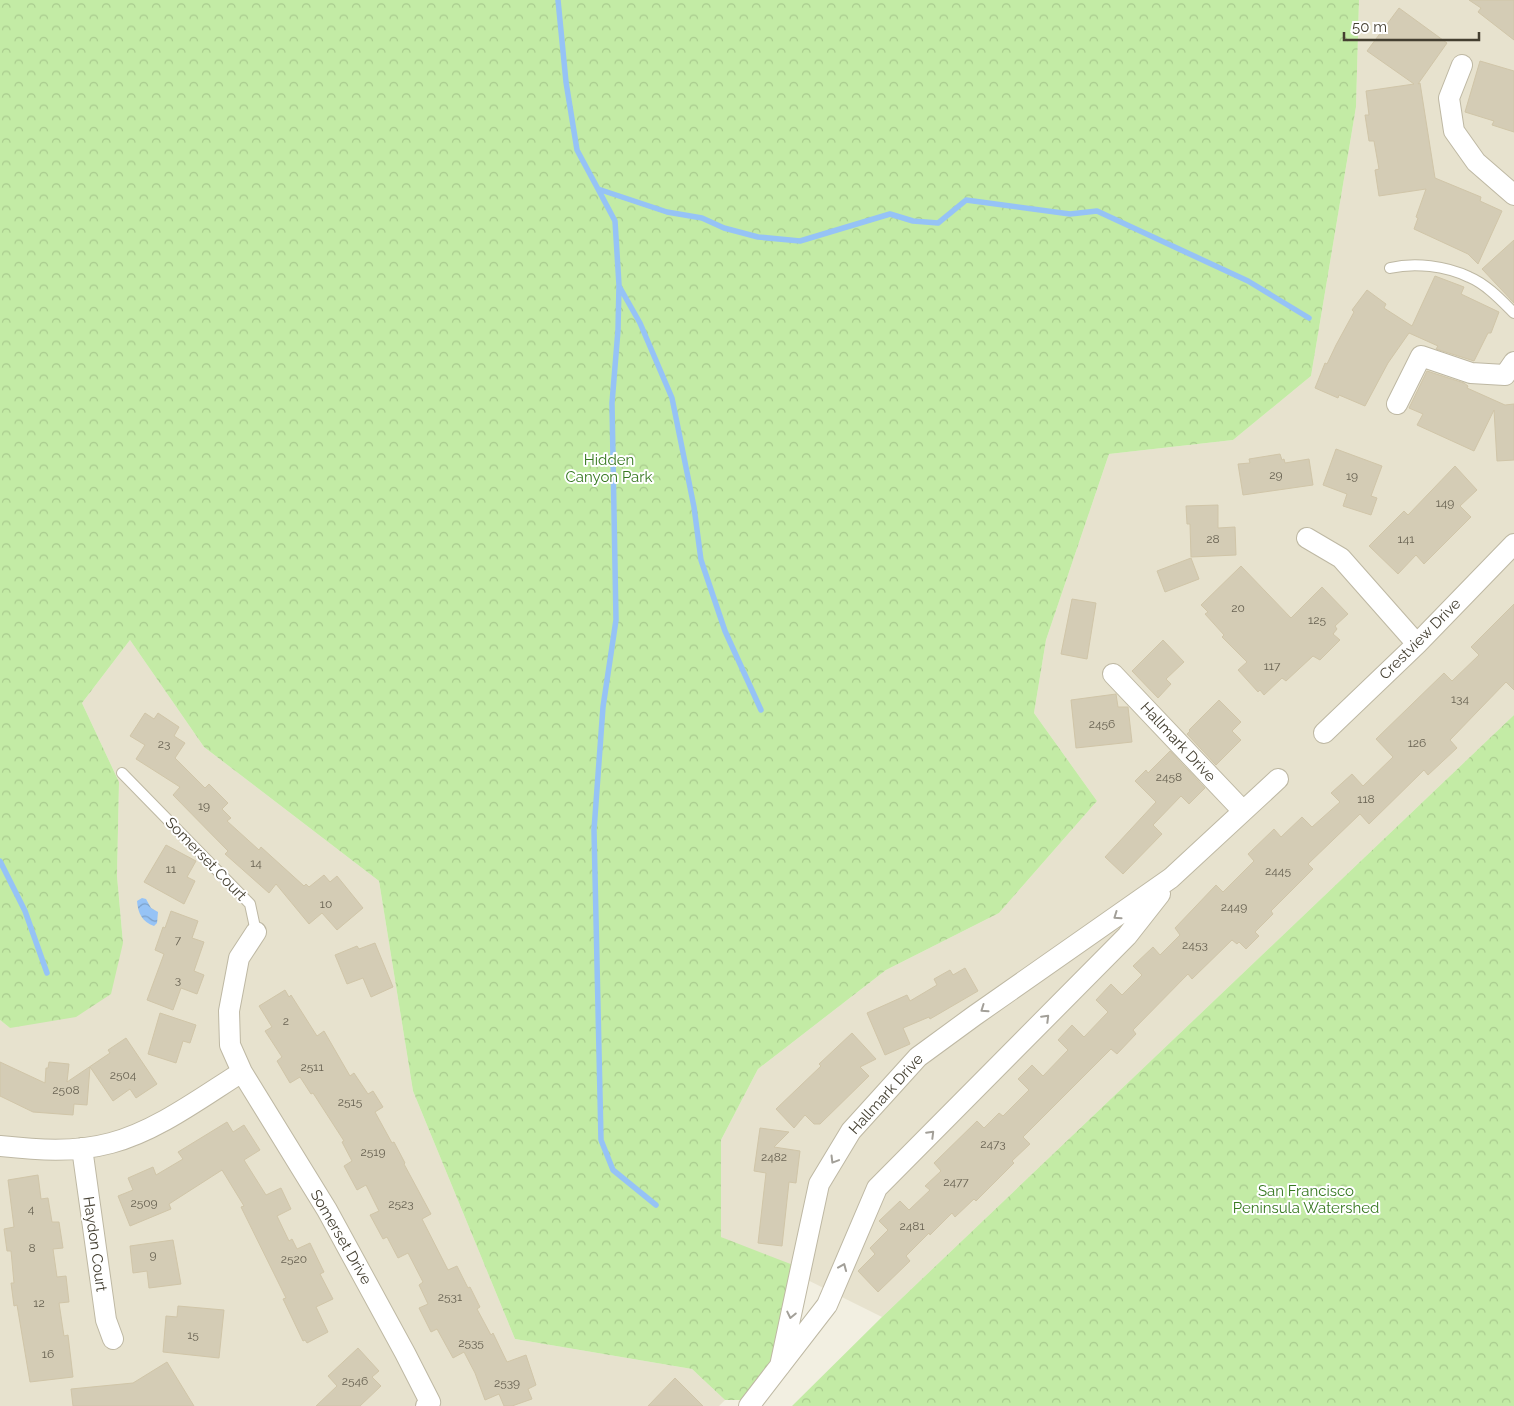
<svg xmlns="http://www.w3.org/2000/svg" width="1514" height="1406" viewBox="0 0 1514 1406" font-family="Raleway,sans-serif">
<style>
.residential{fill:#e7e2ce}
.park{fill:url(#park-crowns)}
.water{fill:url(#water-waves)}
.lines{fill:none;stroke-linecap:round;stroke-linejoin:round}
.stream{stroke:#96c3f6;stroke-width:5.5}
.building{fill:#d4ccb5;stroke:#d0c5a8}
.service-casing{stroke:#beb8a3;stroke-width:12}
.minor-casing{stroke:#beb8a3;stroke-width:22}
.service{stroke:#fff;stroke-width:10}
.minor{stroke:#fff;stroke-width:20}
.oneway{stroke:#a29f98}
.labels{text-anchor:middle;stroke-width:4;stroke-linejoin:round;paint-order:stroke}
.number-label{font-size:12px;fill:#686252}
.park-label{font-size:15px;fill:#377921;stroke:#fff}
.street-label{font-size:15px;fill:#443f31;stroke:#fff}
</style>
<defs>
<pattern id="park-crowns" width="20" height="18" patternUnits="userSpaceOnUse" patternTransform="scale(1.25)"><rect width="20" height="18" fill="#c3eba5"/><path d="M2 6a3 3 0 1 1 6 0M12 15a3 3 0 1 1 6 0" fill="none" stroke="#a9cb8e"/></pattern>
<pattern id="water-waves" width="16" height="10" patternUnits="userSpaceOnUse" patternTransform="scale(1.25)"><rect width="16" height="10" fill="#96c3f6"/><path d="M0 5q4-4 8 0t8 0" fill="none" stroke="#7ca0c8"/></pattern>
</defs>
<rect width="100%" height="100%" fill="#f2efe1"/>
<path class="residential" d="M1359,0h155v715l-632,602 -161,-80v-97l37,-71 128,-99 113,-57 98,-112 -63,-88 12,-73 63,-186 124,-14 78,-64 45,-269z
M130,640l74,107 175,134 34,210 102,248 177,30 33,31 -6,6h-719v-386l10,8 113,-85 -6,-67 2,-94 -37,-79z"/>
<path class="park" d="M0,0h1359l-3,107 -45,269 -78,64 -124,14 -63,186 -12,73 63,88 -98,112 -113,57 -128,99 -37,71v97l80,31 -21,98 -25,34h-30l-33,-31 -177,-30 -102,-248 -34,-210 -175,-134 -74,-107 -48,63 37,79 -2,94 6,67 -12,51 -35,23 -66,11 -10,-8z
M1514,715v691h-722l90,-89z"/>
<path class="water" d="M142,898l4,1 5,9 7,4 -1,11 -3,3c-12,-4 -16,-13 -17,-25z"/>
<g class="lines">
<path class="stream" d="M558,0l8,82 11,68 21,39 69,23 35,6 22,10 34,9 42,4 90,-27 23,7 25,2 28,-23 104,14 27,-3 151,70 61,37
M598,189l17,32 4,64 -1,45 -6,73 4,217 -13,87 -9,123 7,310 12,30 43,35
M619,286l21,37 32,75 22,109 7,53 24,71 36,79
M0,861l25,50 22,62"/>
</g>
<path class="building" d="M1469,0h45v40l-36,-28 3,-4z
M1399,8l48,35 -29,41 2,-1 15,95 46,19 -1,4 22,10 -24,53 -10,-10 -54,-25 4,-11 -2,-1 10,-28 -47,7 -4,-26 4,-1 -5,-28h-5l-4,-26h4l-3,-24 48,-7 -47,-33z
M1480,61l34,10v61l-22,-7 2,-4 -29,-9z
M1514,240v63l-32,-34z
M1435,276l29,11 -3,7 38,18 -8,21h-3l-14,28 -38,-12 2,-3 -29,-13 -21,30 -23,43 -26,-11 -1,3 -23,-10 10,-25 2,1 9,-19 18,-33 -2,-2 15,-20 19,14 -2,4 28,18z
M1427,371l37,12 4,3 -1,2 38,17 9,-1v56l-17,1 -3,-51 -20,41 -57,-26 6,-11 -14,-6z
M1336,449l46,17 -11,30 6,2 -6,17 -28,-9 4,-12 -24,-9z
M1280,454l2,6 2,-1 1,4 24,-4 4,26 -70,10 -5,-31 12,-1 -1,-4z
M1455,466l22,24 -17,16 11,11 -47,47 -8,-9 -18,19 -29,-28 35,-35 4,4z
M1218,505v23l17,-1 1,28 -45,2 -1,-33h-3l-1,-18z
M1191,558l8,21 -34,13 -8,-21z
M1241,566l50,52 31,-31 26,27 -13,12 2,3 -4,5 7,6 -20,20 -7,-4 -27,25 -4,-3 -18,17 -4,-5 -2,2 -20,-22 9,-8 -25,-25 2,-2 -19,-21 3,-2 -7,-7z
M1072,599l24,4 -9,56 -26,-5z
M1514,604v86l-8,-8 -56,58 7,8 -29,27 -4,-5 -55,54 -9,-10 -52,50 5,5 -42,42 2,3 -18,18 4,4 -13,13 -7,-7 -2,2 -5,-4 -40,39 -4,-5 -55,56 3,4 -19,20 -6,-5 -88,88 7,7 -18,17 2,2 -38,38 -2,-2 -19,18 -3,-4 -22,22 -1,-2 -23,23 4,5 -32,31 -20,-21 17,-17 -5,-6 18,-18 -9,-9 21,-20 9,9 21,-20 -5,-4 16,-15 -7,-8 43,-42 7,7 15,-15 4,3 26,-26 -11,-11 14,-14 11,11 25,-26 -10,-10 14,-15 12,12 24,-25 -12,-12 15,-16 11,11 20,-20 -9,-9 20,-19 7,8 20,-20 -5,-7 41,-43 7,7 31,-31 -6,-7 26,-25 7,8 21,-20 10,10 28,-25 -9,-9 21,-19 11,12 30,-29 -17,-18 68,-66 8,8 27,-26 -8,-8z
M1163,640l21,22 -18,17 5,5 -13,14 -26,-27z
M1116,694l2,13h10l4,35 -56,6 -5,-48z
M1219,700l22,22 -9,9 9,9 -25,25 -29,-31 3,-3 -1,-1z
M145,713l9,6 4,-6 21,14 -5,9 11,7 -10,15 30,30 4,-4 19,19 -6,6 9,9 -4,3 32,29 2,-3 43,39 2,-2 3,3 15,-12 6,7 7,-6 26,32 -26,22 -15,-17 -13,11 -33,-40 -7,9 -44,-39 3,-3 -55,-56 7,-8 -44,-28 9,-14 -15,-9z
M1170,751l35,37 -16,16 -8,-8 -28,29 9,9 -39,40 -18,-17 51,-55 -21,-21 11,-11 2,3z
M166,845l30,16 -9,16 8,4 -11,23 -40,-22z
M171,911l27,10 -6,17 12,4 -10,29 10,4 -7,19 -16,-6 -8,22 -26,-10 17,-46 -9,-4 8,-23 2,1z
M375,943l18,44 -22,10 -8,-19 -16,6 -12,-29 22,-9 2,3z
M965,968l13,23 -48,28 -1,-2 -26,11 7,16 -25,11 -18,-42 40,-18 3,6 27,-16 -3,-6 16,-9 3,5z
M285,990l4,7 2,-2 26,41 7,-5 26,45 4,-3 14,21 5,-3 10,16 -8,5 17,31 2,-1 11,21 -1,1 27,50 -9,5 26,51 9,-4 11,22 2,-1 10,20 -3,2 14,26 2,-2 14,29 19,-7 10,30 -8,4 4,10 -20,7h-8l-5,-12 -14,6 -10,-27 -11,-21 -11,6 -16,-29 -6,3 -12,-24 9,-4 -9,-19 4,-3 -15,-29 -10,5 -11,-21 -4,2 -13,-24 9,-4 -13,-26 -9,5 -13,-24 8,-5 -10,-19 2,-1 -31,-48 -2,1 -11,-17 -10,6 -13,-22 5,-4 -17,-26 7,-4 -13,-21z
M160,1013l36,12 -6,18 -7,-2 -7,22 -28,-9z
M852,1033l24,26 -16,8 9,9 -49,48h-6l-9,-9 -11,13 -18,-19 45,-43 -2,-2z
M126,1038l31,46 -21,14 -6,-9 -17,12 -23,-34 -3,38 -13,-1 -1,11 -40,-3 -33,-16v-34l45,21 1,-15h2l1,-6 20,2 -2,18 43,-29 -2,-3z
M227,1122l6,10 11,-7 16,25 -16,10 22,35 15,-7 10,21 -14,7 12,25 3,-2 5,10 13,-6 14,29 -4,2 13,25 -17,8 12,25 -21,11 -2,-3 -2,1 -20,-42 3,-1 -45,-91 3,-1 -22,-36 -53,34 2,5 -41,17 -12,-30 15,-6 -5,-12 25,-11 3,8 27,-16 -5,-7z
M760,1128l29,4 -15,15 26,4 -4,32 -7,-1 -7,64 -24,-3 8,-70 -12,-2z
M38,1175l3,24 7,-1 4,24h7l4,26 -10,1 4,28 9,-1 3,26 -10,1 5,33 4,-1 5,42 -43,5 -13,-77 -3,1 -3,-23h3l-3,-32h-4l-3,-22 10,-2 -6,-47z
M173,1240l8,44 -32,4 -2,-17 -14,2 -3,-27z
M178,1306l46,4 -5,48 -56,-6 3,-36 11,1z
M358,1348l21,23 -7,6 9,9 -21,20h-44l21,-20 -9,-10z
M167,1362l27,44h-121l-2,-17 62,-6z
M675,1378l28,28h-55z"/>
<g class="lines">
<defs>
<path id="service" d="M1390,268c25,-6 56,-2 79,9 17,7 32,23 45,36
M122,773l128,131 6,28"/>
<path id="minor" d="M1462,65l-13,33 5,33 22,31 38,33
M1397,404l24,-48 50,17 34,2 9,-13
M1307,538l34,20 76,86
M1113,674l130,137
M1324,733l93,-89 97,-100
M256,932l-17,26 -10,53 1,34 12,27 85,138 78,143 25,49 -4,4
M0,1146c37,4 74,7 111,-3 46,-12 91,-46 131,-71
M82,1148l24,172 7,19
M780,1366l39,-182 32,-53 67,-74 56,-41 197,-138 107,-99
M749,1406l78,-101 50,-117 250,-252 33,-42"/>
</defs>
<use href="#service" class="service-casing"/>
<use href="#minor" class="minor-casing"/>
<use href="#service" class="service"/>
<use href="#minor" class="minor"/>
</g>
<defs><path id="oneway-chevron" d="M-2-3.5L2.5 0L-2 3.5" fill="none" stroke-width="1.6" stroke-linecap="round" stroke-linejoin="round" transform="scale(1.25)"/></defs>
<g class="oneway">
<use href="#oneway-chevron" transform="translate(1117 916) rotate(145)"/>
<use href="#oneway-chevron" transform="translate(984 1009) rotate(145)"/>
<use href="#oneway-chevron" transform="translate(1046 1018) rotate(-45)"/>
<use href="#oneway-chevron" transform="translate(931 1134) rotate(-45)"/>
<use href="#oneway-chevron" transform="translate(834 1160) rotate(121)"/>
<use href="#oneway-chevron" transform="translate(843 1267) rotate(-67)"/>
<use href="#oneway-chevron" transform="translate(791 1315) rotate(102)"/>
</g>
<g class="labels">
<g class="number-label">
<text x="1276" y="479">29</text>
<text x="1352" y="480">19</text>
<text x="1445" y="507">149</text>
<text x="1213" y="543">28</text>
<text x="1406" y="543">141</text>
<text x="1238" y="612">20</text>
<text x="1317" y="624">125</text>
<text x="1272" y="670">117</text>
<text x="1460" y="703">134</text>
<text x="1102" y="728">2456</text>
<text x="1417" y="747">126</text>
<text x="164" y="748">23</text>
<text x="1169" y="781">2458</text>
<text x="1366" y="803">118</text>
<text x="204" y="810">19</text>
<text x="256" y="867">14</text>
<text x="171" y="873">11</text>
<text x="1278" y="875">2445</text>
<text x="326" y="908">10</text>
<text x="1234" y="911">2449</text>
<text x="178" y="944">7</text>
<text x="1195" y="949">2453</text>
<text x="178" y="984">3</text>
<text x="286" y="1025">2</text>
<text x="312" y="1071">2511</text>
<text x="123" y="1079">2504</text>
<text x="66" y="1094">2508</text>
<text x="350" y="1106">2515</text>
<text x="993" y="1148">2473</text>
<text x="373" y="1156">2519</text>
<text x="774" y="1161">2482</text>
<text x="956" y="1186">2477</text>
<text x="144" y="1207">2509</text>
<text x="401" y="1208">2523</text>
<text x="31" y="1213">4</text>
<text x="912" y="1230">2481</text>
<text x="32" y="1252">8</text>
<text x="153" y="1259">9</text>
<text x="294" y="1263">2520</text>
<text x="450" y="1301">2531</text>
<text x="39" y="1307">12</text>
<text x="193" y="1339">15</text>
<text x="471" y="1347">2535</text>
<text x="48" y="1358">16</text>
<text x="355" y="1385">2546</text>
<text x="507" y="1387">2539</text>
</g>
<g class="park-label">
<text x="609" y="465">Hidden<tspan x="609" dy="17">Canyon Park</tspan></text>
<text x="1306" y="1196">San Francisco<tspan x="1306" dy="17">Peninsula Watershed</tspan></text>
</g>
<g class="street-label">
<text transform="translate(1420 639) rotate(-45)" y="5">Crestview Drive</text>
<text transform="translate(1178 742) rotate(47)" y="5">Hallmark Drive</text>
<text transform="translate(206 859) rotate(46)" y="5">Somerset Court</text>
<text transform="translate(886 1094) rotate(-48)" y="5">Hallmark Drive</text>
<text transform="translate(341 1237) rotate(60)" y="5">Somerset Drive</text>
<text transform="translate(95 1244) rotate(82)" y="5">Haydon Court</text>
</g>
</g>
<path d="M1344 32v8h135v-8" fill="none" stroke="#443f31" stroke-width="2.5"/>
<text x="1352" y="32" font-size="15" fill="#443f31" stroke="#ffffff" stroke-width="4" paint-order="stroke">50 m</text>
</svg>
